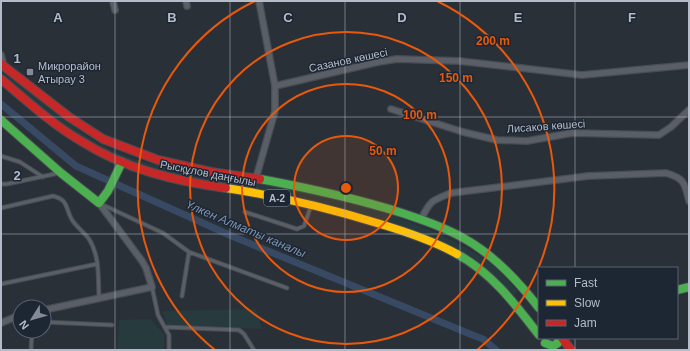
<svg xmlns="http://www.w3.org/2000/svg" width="690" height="351" viewBox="0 0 690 351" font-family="Arial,sans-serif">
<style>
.green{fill:#273a3e}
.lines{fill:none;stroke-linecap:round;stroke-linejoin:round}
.canal{stroke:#384963;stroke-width:7}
.lane-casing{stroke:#484c53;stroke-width:5}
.street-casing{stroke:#484c53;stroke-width:8}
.fast-casing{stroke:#484c53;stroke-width:10}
.slow-casing{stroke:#484c53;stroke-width:10}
.jam-casing{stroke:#484c53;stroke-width:10}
.lane{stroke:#5a5e66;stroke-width:3}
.street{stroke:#5a5e66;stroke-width:5.5}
.fast{stroke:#4caf50;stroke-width:8}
.slow{stroke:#ffc107;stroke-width:8}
.jam{stroke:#c62828;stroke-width:8}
.grid{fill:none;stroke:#b4bcc9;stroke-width:1;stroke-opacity:0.55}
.ring{fill:none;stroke:#e8590c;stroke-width:2}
.poi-dot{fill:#848b96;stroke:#1d2633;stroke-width:1.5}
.labels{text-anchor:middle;stroke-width:3;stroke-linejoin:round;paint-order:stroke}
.shield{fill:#1d2633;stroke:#878f9c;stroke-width:1}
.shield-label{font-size:10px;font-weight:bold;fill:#b4bcc9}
.street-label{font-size:11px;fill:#b4bcc9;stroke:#1d2633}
.poi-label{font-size:11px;fill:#b4bcc9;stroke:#1d2633;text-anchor:start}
.water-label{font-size:12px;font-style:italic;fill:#7c92b1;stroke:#1d2633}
.grid-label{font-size:13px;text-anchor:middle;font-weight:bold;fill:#b4bcc9;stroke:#1d2633;stroke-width:3;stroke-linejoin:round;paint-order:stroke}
.centre{fill:#e8590c;stroke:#1d2633;stroke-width:2}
.ring-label{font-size:12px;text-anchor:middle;font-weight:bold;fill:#e8590c;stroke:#1d2633;stroke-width:3;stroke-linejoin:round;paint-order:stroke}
</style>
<rect width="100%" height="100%" fill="#2a3038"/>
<path class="green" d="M1,66c35,30 71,66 113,85 43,19 90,24 135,31 80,13 165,33 234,76 12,8 25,23 35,33l-4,4 -34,-31 -41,-23 -50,-20 -60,-17 -164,-30 -53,-19 -36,-20 -75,-62z
M256,309l6,20 -95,-4 -5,-14z
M150,319l14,15v16h-47l2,-30z"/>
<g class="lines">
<path class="canal" d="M1,104l75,62 158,71 241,99 8,3 13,11"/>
<defs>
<path id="lane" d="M1,156l19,6 23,15
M1,184h6l52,-11
M101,204l62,29 26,19 -7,44
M1,208l52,-12c15,4 12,10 18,22 3,7 13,14 18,21 11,17 9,39 10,58
M245,212l52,17 7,-3 7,-20
M189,252l98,36
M1,284l96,-20
M152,287l6,28 11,20v15
M44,322l68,3
M165,327l74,3 5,4 10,16
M31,350l1,-19"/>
<path id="street" d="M113,1l2,9
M186,1l1,5
M1,55l3,12
M275,86l103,-24 19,-3 62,2 123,14 107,-10
M391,109l72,23 34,8 30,1 45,-8 87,2 12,-8 18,-17
M256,178l19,-67v-25l-16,-85
M421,219c10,-19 10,-18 30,-26l137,-17 78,-3c18,5 19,10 23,28
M44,310l108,-23 -6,-19 -4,-7 -43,-58
M1,323l19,-8"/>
<path id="fast" d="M1,120l60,53 38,30 9,-12 14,-29
M260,179c48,9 95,19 142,34 27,9 56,19 80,37 22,16 40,36 57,58
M457,254c35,19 58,50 82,81
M677,290l12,-3
M545,343l8,3 5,-3 1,-5"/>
<path id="slow" d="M226,188c51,8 102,20 151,35 27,8 55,17 80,31"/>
<path id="jam" d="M1,64l68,53 34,22 55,21 53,12 49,7
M1,79c26,22 51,45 80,62 44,28 94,40 145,47
M562,338l9,12"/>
</defs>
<use href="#lane" class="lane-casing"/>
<use href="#street" class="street-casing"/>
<use href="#fast" class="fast-casing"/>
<use href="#slow" class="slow-casing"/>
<use href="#jam" class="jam-casing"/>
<use href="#lane" class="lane"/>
<use href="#street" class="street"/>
<use href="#fast" class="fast"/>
<use href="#slow" class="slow"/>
<use href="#jam" class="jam"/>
</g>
<path class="grid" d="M115,1v349M230,1v349M345,1v349M460,1v349M575,1v267M1,117h688M1,234h688M575,338v12"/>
<circle cx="346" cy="188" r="52" fill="#e8590c" fill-opacity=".12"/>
<g class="ring">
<circle cx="346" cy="188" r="52"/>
<circle cx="346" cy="188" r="104"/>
<circle cx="346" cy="188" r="156"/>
<path d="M215 350A208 208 0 0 1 255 1M437 1A208 208 0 0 1 477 350"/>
</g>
<rect class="poi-dot" x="26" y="68" width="8" height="8" rx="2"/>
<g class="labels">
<rect class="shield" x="264" y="190" width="26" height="16" rx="3"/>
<g class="shield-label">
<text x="277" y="202">A-2</text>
</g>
<g class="street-label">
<text transform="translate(348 60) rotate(-12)" y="4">Сазанов көшесі</text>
<text transform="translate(546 126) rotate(-4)" y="4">Лисаков көшесі</text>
<text transform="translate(208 173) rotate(11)" y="4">Рысқұлов даңғылы</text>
</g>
<g class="poi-label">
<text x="38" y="70">Микрорайон<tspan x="38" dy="13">Атырау 3</tspan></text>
</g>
<g class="water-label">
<text transform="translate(246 229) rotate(23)" y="4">Үлкен Алматы каналы</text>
</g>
</g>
<g class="grid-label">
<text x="58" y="22">A</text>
<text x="172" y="22">B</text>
<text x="288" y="22">C</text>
<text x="402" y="22">D</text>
<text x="518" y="22">E</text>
<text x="632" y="22">F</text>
<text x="17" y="63">1</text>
<text x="17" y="180">2</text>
</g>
<circle cx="346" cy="188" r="6" class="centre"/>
<g class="ring-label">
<text x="493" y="45">200 m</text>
<text x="456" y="82">150 m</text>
<text x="420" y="119">100 m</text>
<text x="383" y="155">50 m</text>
</g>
<rect width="690" height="351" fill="none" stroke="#b4bcc9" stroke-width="4"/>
<rect x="538" y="267" width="140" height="72" fill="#1d2633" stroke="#59626f"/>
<rect x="546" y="280" width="20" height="6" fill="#4caf50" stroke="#59626f"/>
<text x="574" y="287" font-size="12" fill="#b4bcc9">Fast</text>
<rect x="546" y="300" width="20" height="6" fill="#ffc107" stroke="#59626f"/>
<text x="574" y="307" font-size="12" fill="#b4bcc9">Slow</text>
<rect x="546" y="320" width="20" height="6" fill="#c62828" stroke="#59626f"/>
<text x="574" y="327" font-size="12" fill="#b4bcc9">Jam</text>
<g transform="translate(32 319) rotate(233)"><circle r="19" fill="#1d2633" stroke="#59626f"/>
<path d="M0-3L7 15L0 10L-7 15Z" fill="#848b96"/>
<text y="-6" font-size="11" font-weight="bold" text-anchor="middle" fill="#b4bcc9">N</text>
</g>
</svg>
